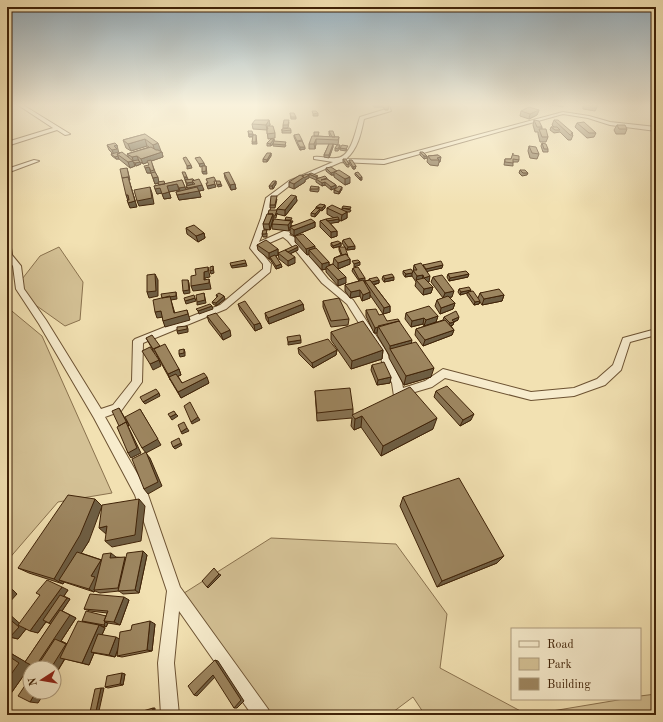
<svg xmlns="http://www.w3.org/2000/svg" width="663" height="722" viewBox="0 0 663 722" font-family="'Old Standard TT',serif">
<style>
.green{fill:#d4c195;stroke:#8a724e}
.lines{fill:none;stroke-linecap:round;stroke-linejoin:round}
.street-casing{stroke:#6c5232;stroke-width:2}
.street{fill:#f7eccd;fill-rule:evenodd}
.wall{fill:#877353;stroke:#402308}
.shaded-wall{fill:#6e5e43;stroke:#402308}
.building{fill:#9d8660;stroke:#402308}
</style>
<rect width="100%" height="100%" fill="#f2e1b2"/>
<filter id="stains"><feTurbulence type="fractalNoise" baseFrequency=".005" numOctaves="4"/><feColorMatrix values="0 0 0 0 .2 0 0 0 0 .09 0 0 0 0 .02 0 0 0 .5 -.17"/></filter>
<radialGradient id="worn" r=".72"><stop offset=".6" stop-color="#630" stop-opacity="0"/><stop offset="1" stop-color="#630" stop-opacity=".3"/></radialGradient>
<path class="green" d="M59,247l24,35 -3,38 -15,6 -38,-27 -8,-16 21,-27z
M7,307l35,29 70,157 -54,9 -51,59z
M271,538l125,6 51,70 -7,54 88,47 96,-16h16v-3l16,-2v21h-231l-12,-18 -24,18h-125l-83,-120z"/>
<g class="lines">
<defs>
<path id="street" d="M18,105h5l47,29 -5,1 -8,-5 -50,16v-4l46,-14z
M385,105h4l2,6 -27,8c-3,14 -6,30 -18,40l38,1 179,-48 26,4 21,6 46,5v4l-46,-6 -22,-7 -25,-4 -179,50 -43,-2 -48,21 -22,17 -2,18 -10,24 27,-12h6l1,2 -4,3 5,2 34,42 25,21 33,51 16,32 1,5 22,-7 18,-12 88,23 43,-4 23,-9 16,-14 10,-27 33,-9v6l-26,7 -9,28 -16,15 -31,11 -43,4 -86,-22 -13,9 -34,10 -4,-1 -2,-13 -13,-28 -32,-51 -25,-21 -34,-42 -5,-4 -25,11 13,16 -1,8 -44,37 -83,34 -1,39 -21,29 -16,6 41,72 34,98 88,122 3,6h-19l-73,-104 -5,52 5,52h-18l-3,-52 9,-72 -32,-96 -41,-77 -55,-94 -23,-35 -3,-23 -6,-7v-13l4,2 1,7 9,11 3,23 22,31 55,89 12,-4 19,-24 1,-40 2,-2 85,-34 43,-36v-5l-13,-16 11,-30 5,-20 23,-17 44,-19 -19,-3v-2c7,-1 15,2 22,1 16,0 20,-30 24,-41l26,-8z
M34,160l5,1 -32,12v-4z"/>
</defs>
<use href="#street" class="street-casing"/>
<use href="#street" class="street"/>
</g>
<path class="wall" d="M372,105h16l1,1 -1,4h-3l-2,-3h-9z
M552,105h12l-1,2z
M583,105h15l-3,6 -12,-2z
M653,105h3v8l-4,-7z
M539,110l-2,5 -8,4 -9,-3 1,-5z
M290,113l6,4v2h-5z
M269,120l1,5 -1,1 6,7v5l-7,1 -1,-9 -14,-1 -1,-5z
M534,120l8,7v2l6,8 -2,5h-6l-2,-8v-2h-3l-2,-7z
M554,120l19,13 -1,1 1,1 -2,5h-3l-8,-8 -6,1 -4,-3 1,-3h3l-2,-2z
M289,122l-1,6h-5v-3z
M577,123l19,10 -2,4 -7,1 -12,-11z
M617,125l10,4 -2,5h-9l-2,-4z
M282,129l9,1v3h-9z
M248,131l5,3v1h3l1,9h-5l1,-7h-4z
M329,131l6,6h4l-1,8 -5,-1v3l-4,11 -5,-1v-2l5,-11h-13l-1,5h-6v-5l9,-8 12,1 -1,-3z
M145,134l16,17h-1l2,1 1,5 -12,4 8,21 6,2 17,-4 4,10 1,-1 -1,-3h1l-2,-6 8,-1 11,11 -5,1 2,6 -22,3 -3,-8 3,-1v-1l-10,2 2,6 -7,1 -2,-6 -5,1 -1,-3 -2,-5 5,-1v-2l-4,1 -4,-11h-4l2,-8 -1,-3 -5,2 -2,-2v2l-5,2 -2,-1 1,1 -5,2 -11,-9h-3l-4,-3 -1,-2 1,-1 -3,-3 -2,-5h10l1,7 11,6 -2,-4 22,-7 -2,-1 -16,5 -5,-3 -3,-8z
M294,135l8,5 3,9 -5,1 -3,-6 -3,-7z
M274,139v2l12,4 -1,2 -12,-1v-2l-2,2h-4v-3z
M542,143l6,6v3h-5l-2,-6z
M340,145v3l-2,3h-3v-3z
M529,146l10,8 -2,5 -7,-1 -2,-7z
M340,148l7,1 -1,2 -6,-1z
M420,152l7,6 -3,1 -4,-4z
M271,153v3l-4,6h-4v-3z
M438,155l2,7h-1l-1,4 -8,-1 -3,-3 1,-6z
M513,155l6,5 -1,2h-5v4l-9,-1 1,-6h6z
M343,159l6,5v3h-2l-4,-5z
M349,160l7,6 -1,3h-2l-4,-6z
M326,168l11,3 13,12 -5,2 -11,-8v-2h-3l-5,-4z
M520,170l8,3 -1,2 -5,1 -3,-3z
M224,173l11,11 1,5 -5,1 -6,-12z
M355,173l7,7h-2l-5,-5z
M309,174l9,4h9v1l9,6v3l-5,2 -6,-5 -3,1 -6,-4v-2l-7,-3 -4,3v2l-11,7 -5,-2v-5l13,-6z
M276,181v3l-3,5h-3l-1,-3z
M319,187v3l-1,2 -8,-1v-2z
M342,189l-3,5 -5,-1v-3z
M296,196l1,5 -12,15 -8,-2v-1l-1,5h-3v4l12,-1v-1l8,1 -1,2h-1v3l24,-4v5l-21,9 -4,-3v-4l-1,2 -17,-2v-5l-2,6 -6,-1 -1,-5 5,-10 9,-4v-1z
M277,199l-2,9h-5v-3z
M325,205v3l-3,3 -2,-1v1l-5,6 -4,-1v-3l5,-5v-1z
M327,208l15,2v-2l9,2 -1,2h-4h1v6l-6,3 -2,-1v2l-9,1 7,8v5l-6,2 -11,-11v-6l14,-3 -7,-4z
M186,228l18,5 1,5 -7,4 -11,-8z
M267,233v4h-4l-1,-3z
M295,236l20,12 14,14v3l4,-1 1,-6 7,-3 -2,-5v-3l11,12v5l-12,5 8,14 -8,3 -12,-14v-3l-4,1 -13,-14v-2l-2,1 -12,-13z
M343,240l12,9 -8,1 -5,-7z
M331,243h10v3l-8,2 -2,-2z
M257,245l21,4v6l-2,1 6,11 -6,2 -6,-10h-1l-11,-9z
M298,250l-8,4 5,9 -7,3 -9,-7 -1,-6z
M414,265l9,1v-1l19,3 -15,3 2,11h-1l5,5 -2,6 -8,2 -8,-9 1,-4 -4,-6 -7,1 -2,-3v-3l10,1z
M353,268l12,13h-2l2,3v-3l4,-1v-1l10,1v3l-5,2 16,21v6l-7,2 -13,-19v3l-8,3 -2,-5 -10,2 -5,-7v-6l14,-4 -7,-10z
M448,274l20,3 -19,4 -2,-4z
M383,276l11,4 -10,2 -2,-3z
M433,277l19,20h-3l6,6 -2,6 -13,5 -5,-8 2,-6 6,-2 -12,-16z
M459,289l12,1 -1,1 8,7 2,-5 24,2 -2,6 -20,4 -2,-3 -1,2 -5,1 -7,-10v-2l-7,2 -2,-3z
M216,295l8,1 1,3 -9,7 -3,-2 -1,-2 5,-5z
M323,301l26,18 -1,6 -17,2 -8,-20z
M238,304l22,19 2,5 -7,3 -15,-21z
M303,304l1,6 -35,14 -3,-5 -1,-6z
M366,310l13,5 8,6 25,22 19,34 -27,8 -15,-27v-3l-12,-20v-2h-3l-8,-17z
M406,313l32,3 -2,6 -12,4 -1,-2 -12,3 -6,-8z
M207,316l24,20 -8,4 -14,-18z
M444,317l14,3 -4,2 -1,3 -2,1 3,4 -2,5 -29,11 -8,-11 1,-6 27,-9z
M331,332l52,18 -1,9 -31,10 -20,-29z
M146,338l14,8 19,23 2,6 -3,1 4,7h27l-28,15 -9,-15 -17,-31h-1z
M298,348l39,2 -1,5 -23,13 -14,-14z
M372,365l19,12 -1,6 -13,2 -6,-15z
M315,391l38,18v6l80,14 -52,27 -20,-29 -7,3 -3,-4 1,-8 -35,3z
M436,391l35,29 -11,6 -26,-29z
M403,497l101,59 -7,7 -60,24 -37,-81z
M89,541l-8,12 21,7 14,-3 10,1 21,-3 -8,38 -16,1 -4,-3 -19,2 -5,-2 -1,1 -30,-10 -1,2 -34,-11 -11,-5z
M68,590l-4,6 6,3 -8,12 14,7 -15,23 6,3 32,-19 6,3 -3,7 17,4 12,-9 24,-6 -3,27 -30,6 -5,-1 1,-7 -3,8 -21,-4 -5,12 -24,-6 -11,18v-9l-17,-1 -6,-2 -24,34v-46l5,1 13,8 26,-38 -5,-2 -8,11 -12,-4 -8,10 -8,-2 10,-14z
M129,600l-9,25 -12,-2 -2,4 -24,-6 24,-5 1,-3 -17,-2 -6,-2z
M125,674l-2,11 -15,3 -3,-1z"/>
<path class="shaded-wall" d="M539,110l-2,5 -8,4 1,-5z
M318,113v3h-5v-2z
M269,120l1,5 -3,5 -1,-5z
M249,134h4v2l-4,1z
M145,139l2,7 -16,5 -3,-7z
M274,139v3l-3,4 -1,-2z
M316,139v5l-1,5 -1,-5z
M158,143l3,8 -6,1 -2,-7z
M333,144v3l-4,11v-3z
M117,145l2,9 -5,1 -2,-5 2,-4z
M300,147h5v2l-5,1z
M162,152l1,5 -20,7 -2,-5z
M271,153v3l-4,6v-2z
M118,156l1,3h-3l-1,-2z
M137,156l2,5 -5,2 -2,-6z
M424,156h3v2l-3,1z
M441,157l-1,5h-1v-2l-2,-2z
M133,161l2,5 -5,2 -2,-6z
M140,162l1,2 -5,2 -1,-3z
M204,163l1,3 -5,1 -1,-3z
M191,165l1,3 -5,1v-3z
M206,166l1,8h-4l-1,-2z
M356,166l-1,3h-2v-2z
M149,167l2,6h-4l-2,-5z
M127,168l3,12h-1l8,27 -7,1 -2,-5 7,-2 -6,-21z
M334,172v3h-3v-2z
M309,175v3l-4,2v2l-11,7v-5l10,-7z
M158,177l1,6 -4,1 -2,-6z
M184,177h3l1,2 -3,1z
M350,177v6l-5,2v-6z
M362,177v3h-2v-2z
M276,181v3l-3,5 -1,-3z
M192,182l1,2 -6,2v-3z
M325,182v3l-3,1v-3z
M177,184l2,6 -11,2 -1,-6z
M215,184l1,3 -8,2 -1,-3z
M221,184l1,2 -4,1 -1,-2z
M235,184l1,5 -5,1 -1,-5z
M202,185l2,5 -5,1 2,6 -22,3 -2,-5 12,-2 -1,-5z
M336,185v3l-5,2v-3z
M150,187l2,6 2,11 -15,2 -2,-5z
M185,187l2,5 -6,2 -2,-6z
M342,187v2l-3,5v-2z
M160,188l2,5 -5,1 -2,-5z
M169,192l2,6 -7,1 -2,-5z
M126,195h2l2,5 -2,1z
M296,196l1,5 -12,15v-6z
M325,205v3l-3,3v-3z
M320,209v2l-5,6v-3z
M347,212v6l-6,3 1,-6z
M273,214v5l-3,11 -1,-6z
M339,219v3l-12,2v-3z
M291,221v6h-1v2l-1,2 -1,-6z
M315,222v5l-21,9v-6z
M337,231v5l-6,2v-6z
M204,233l1,5 -7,4 -2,-6z
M341,243v3l-8,2v-2z
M315,246v6l-6,-2v4l-2,1 -1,-6z
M355,246v3l-8,1 1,-3z
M298,247v3l-11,5v-3z
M278,249v6l-7,3 -1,-1v2h-1v-6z
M295,257v6l-7,3v-5z
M350,259v5l-12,5v-6z
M329,262v6l-3,-1v2l-4,1v-6z
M360,262v3l-6,2v-3z
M246,263l1,3 -15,2 -1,-2z
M281,264l1,3 -6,2v-3z
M443,265l-1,3 -17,4 1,-3z
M213,266l1,7 -3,1 -1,-3z
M208,267l2,10 -5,1 1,5 3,-4 2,10 -18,2 -2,-5 13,-6v-8z
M412,273v3l-7,1 1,-3z
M155,274l3,6v16l-9,2 -2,-6z
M469,274l-1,3 -19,4 1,-3z
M423,275l-1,6 -6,-1 1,-4z
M430,276l-1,6 -6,1 1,-5z
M346,277v6l-8,3v-6z
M394,277v3l-10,2 1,-3z
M365,278v3l-6,1v-3z
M188,280l1,3 1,10 -6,1 -1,-3z
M379,280v3l-8,2v-3z
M433,287l-2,6 -8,2 1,-6z
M360,290v6l-10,2 1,-6z
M471,290l-1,3 -2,-1 -1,1 -7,2 1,-3z
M454,291l-2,6 -9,1 2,-5z
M176,292l1,7 -6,1 5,17 11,-7 3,10 -25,7 -2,-6v-20z
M370,292v6l-8,3 1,-6z
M204,293l2,10 -9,2v-3z
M504,295l-2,6 -20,4 2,-6z
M224,296l1,3 -9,7v-3z
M195,298l1,3 -10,3 -1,-3z
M480,301l-1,3 -5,1 1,-3z
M455,303l-2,6 -13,5 1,-6z
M303,304l1,6 -35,14 -1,-6z
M212,306l1,3 -14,5 -1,-3z
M390,306v6l-7,2 1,-6z
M161,311l2,6 -6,1 -2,-6z
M438,316l-2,6 -12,4 2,-6z
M459,317l-1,3 -7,3 1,-3z
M424,318l-1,6 -12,3 1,-6z
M454,322l-1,3 -4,1 1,-3z
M260,323l2,5 -7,3 -1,-6z
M187,326l1,3v3l-10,2 -1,-3z
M378,327l-1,6h-3l1,-5z
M230,330l1,6 -8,4 -2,-6z
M454,330l-2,5 -29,11 2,-6z
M301,340v3l-13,2v-3z
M412,340l-2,9h-20v-3z
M184,349l1,3v4l-5,1 -1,-3z
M337,350l-1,5 -23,13 -1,-5z
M383,350l-1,9 -31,10 1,-8z
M159,360l2,6 -8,4 -3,-6z
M434,368l-3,9 -27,8 2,-9z
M179,369l2,6 -11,5 -2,-6z
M207,377l2,6 -28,15 -3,-6z
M391,377l-1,6 -13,2 1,-5z
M159,393l1,3 -15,8 -2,-2z
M119,408l10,17 -1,1 13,27 -10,5 -3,-5z
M140,409l21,36 -15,8 4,5 12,28 -14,8 -4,-5 2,-36 -4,-5z
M176,414l2,2 -6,4 -2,-3z
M474,414l-3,6 -11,6 3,-6z
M362,416l-1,11 -7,3 1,-11z
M198,417l2,3 -8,4 -1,-2z
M437,418l-4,11 -52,27 2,-10z
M187,428l2,3 -7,3 -1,-2z
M181,443l1,2 -7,4 -2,-2z
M95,499l7,7 -13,35 -25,40 -5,-1 5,2 -1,2 -9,-5z
M139,499l6,7 -4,35 -29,6 -7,-6z
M107,526l-1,8 -7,-6z
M143,551l4,4 -8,38 -4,-3z
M111,553l5,4 -1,5 -5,-4z
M504,556l-7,7 -60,24 5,-6z
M125,557l4,3 -6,31 -5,-3z
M101,560l5,3 -12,27 1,1 -1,1 -5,-3 2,-13z
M219,574l2,1 -13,13 -1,-1z
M7,587l6,3 4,4 -10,11z
M62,587l6,3 -30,43 -8,-2z
M124,597l5,3 -9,25 -6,-3z
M67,598l3,1 -8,12 14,7 -15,23 11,5 -18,31v-9h-14l-5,-1 18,-42 -4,-2z
M7,612l19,17 -8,10 -8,-2 -3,-20z
M150,621l5,3 -3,27 -5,-1z
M105,622l3,1 -2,4 -2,-2z
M99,625l6,3 -11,24h-3l3,1 -5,12 -7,-2z
M116,637l5,3 -6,17 -6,-2z
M7,653l5,1 19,11 -24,34z
M215,660l3,1 26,40 -7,7h-3z
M122,673l3,1 -2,11 -3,-1z
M213,675l3,1 -19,20 -3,-1z
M101,688h3l-5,23h-3z
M36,692h9l-7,11 -8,-1z
M153,708h2v7h-3z"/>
<path class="building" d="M529,107l10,3 -9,4 -9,-3z
M312,111h4l2,2 -5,1z
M290,113h4l2,4h-5z
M255,120h14l-3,5 -14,-1z
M284,120h5l-1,5h-5z
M534,120l5,1 3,6h-5z
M554,120h4l15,13h-2l2,2h-3z
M584,122l12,11h-7l-12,-10z
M617,125h8l2,4h-8z
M267,126h6l2,7 -8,1v-5h1z
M551,127h6l3,3h-5z
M290,128l1,2 -9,1v-2z
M539,129h7l2,8h-6z
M248,131h4l1,3h-4z
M329,131h4l2,6h-3z
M314,132h5l-1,4h-4z
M145,134l13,9 -5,2 -8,-6 -17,5 -5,-4z
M299,134l3,6 -5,1 -3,-6z
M253,135h3v7h-4z
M312,136l27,1 -1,3 -22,-1 -2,5h-5z
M271,139h3l-4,5 -3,-1z
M274,141l12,1 -1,3 -12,-1z
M302,141l3,6h-5l-3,-5z
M115,143l2,2 -3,1 3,3 -5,1 -5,-5z
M542,143l4,1 2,5h-4z
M329,144h4l-4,11h-5z
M337,145h3l-2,4 -3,-1z
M342,145l6,1 -2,3 -6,-1z
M529,146l7,1 3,7 -7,-1z
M151,147l5,3h2l4,2 -21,7 -4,-3 -5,1 -5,-3z
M119,152l1,1 -3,1 1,2 -3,1 -4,-3z
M122,152l11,9 -5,1 -11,-8z
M420,152h3l4,4h-3z
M267,153h4l-4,7 -4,-1z
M513,153v2l6,1v4l-6,-1v4l-8,-1v-3h6z
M438,155l3,2 -4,1 2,2h-8l-3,-4z
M186,157l5,8 -4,1 -4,-8z
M200,157l4,6 -5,1 -4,-6z
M343,159h3l3,5 -2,1z
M138,160l2,2 -5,1 -3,-2z
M151,160l3,10 -3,1 -2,-4 -4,1 -1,-2 5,-1 -2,-4z
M349,160h3l4,6 -3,1z
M202,166h4v5l-4,1z
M331,167l6,4 -6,2 -5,-5z
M127,168l2,9 -7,1 -2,-9z
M339,170l11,7 -5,2 -11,-7z
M520,170h5l3,3h-5z
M155,172l3,5 -5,1 -2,-5z
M182,172h3l2,5h-3z
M229,172l6,12 -5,1 -6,-12z
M358,172l4,5 -2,1 -5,-5z
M311,173l7,3 -2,1 -7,-3z
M307,174l2,1 -5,3 -2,-2z
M300,175l4,2 -10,7 -5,-2z
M325,176l2,2 -6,2 6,-1 9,6 -5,2 -6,-5 -3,1 -6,-4z
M128,177l7,24 -7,2 -1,-3h2l-1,-5h-2l-4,-17z
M214,177l2,4h-2l1,3 -8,2 -1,-3h2l-2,-4z
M193,179l1,1 -2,1 1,1 -6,1 -2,-3z
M199,179l3,6 -14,3 -2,-2 9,-2 -3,-3z
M182,180l3,7 -6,1 -2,-4 -10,2 2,6 -7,2 -2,-6 -5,1 -1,-3z
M164,181l1,3 -6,1 -1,-3z
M216,181h4l1,3 -4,1z
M273,181h3l-4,5h-3z
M311,186l8,1 -1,2h-8z
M339,186l3,1 -3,5 -5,-2z
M150,187l2,11 -15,3 -3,-11z
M197,187l2,4 -22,4 -1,-3z
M291,195l5,1 -11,14 -8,-1z
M271,196h6l-2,9h-5z
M320,204l5,1 -3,3 -6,-1z
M332,205l15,7 -5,3 -15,-7z
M343,206l8,1 -1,2 -8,-1z
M316,208l4,1 -5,5 -4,-1z
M269,210h8l-2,6h-2v-2h-5z
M267,214h6l-4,10h-6z
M286,217l6,1 -1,2h-6z
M338,217l1,2 -12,2 -1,-2z
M274,219l17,2 -3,4 -16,-1z
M311,219l4,3 -21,8 -4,-3z
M326,219l11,12 -6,1 -11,-11z
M194,225l10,8 -8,3 -10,-8z
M263,230h4l-1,4h-4z
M303,234l12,12 -9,3 -11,-13z
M350,238l5,8 -7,1 -5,-7z
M266,240l12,9 -9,4 -12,-8z
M338,241l3,2 -8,3 -2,-3z
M296,245l2,2 -10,5 -3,-2z
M339,247h6l3,9 -2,-2 -4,1z
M316,248l13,14 -7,2 -13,-14z
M285,250l10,7 -7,4 -10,-8z
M346,254l4,5 -12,4 -4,-5z
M275,255l6,9 -5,2 -6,-9z
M245,260l1,3 -15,3 -1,-3z
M358,260l2,2 -6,2 -2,-3z
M441,261l2,4 -17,4 -3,-4z
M421,263l9,13 -6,2 -1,-3 -6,1 -4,-6h4l-3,-5z
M333,264l13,13 -8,3 -12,-13z
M213,266v4l-3,1v-4z
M208,267v4l-4,1v8l5,-1v4l-18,3v-10l5,-1 -1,-6z
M358,267l7,11 -6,1 -6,-11z
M411,269l2,3 -1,1 -6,1 -3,-3z
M466,271l3,3 -19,4 -2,-4z
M155,274l1,17 -9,1v-17z
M392,274l2,3 -9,2 -2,-3z
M442,275l12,16 -9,2 -12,-16z
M377,277l2,3 -7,2 -3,-3z
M424,278l9,9 -9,2 -8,-9z
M182,280h6l1,10 -6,1z
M363,280l7,12 -7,3 -3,-5 -9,2 -6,-7z
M370,280l20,26 -6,2 -19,-27z
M469,287l2,3 -10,2 -2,-3z
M499,289l5,6 -20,4 -4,-6z
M473,291l7,10 -5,1 -7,-10z
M176,292v4l-14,2 -1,-4z
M204,293l1,7 -8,2 -1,-7z
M219,293l5,3 -8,7 -4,-1 6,-6 -2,-1z
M194,295l1,3 -10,3 -1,-3z
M170,296l4,17 13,-3 1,4 -25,7 -2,-10 -6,1 -2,-12z
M448,296l7,7 -14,5 -4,-8z
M339,298l10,21 -18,2 -8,-20z
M300,300l3,4 -35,14 -3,-5z
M245,301l15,22 -6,2 -16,-21z
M210,304l2,2 -14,5 -2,-2z
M429,306l9,10 -12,4 -2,-2 -12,3 -6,-8z
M376,309l3,6 4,-1 4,7 11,-2 2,3 -1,-1 -24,7 -9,-18z
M456,311l3,6 -7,3 2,2 -4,1 -6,-6z
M216,313l14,17 -9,4 -14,-18z
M445,320l9,10 -29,10 -9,-11z
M363,321l20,29 -31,11 -21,-29z
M399,321l13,19 -22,6 -12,-20z
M187,326v3l-10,2v-4z
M152,335l8,11 -7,3 -7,-11z
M300,335l1,5 -13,2 -1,-5z
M328,339l9,11 -25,13 -14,-15z
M416,342l18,26 -28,8 -16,-27z
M165,344l14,25 -11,5 -14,-25z
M150,347l9,13 -9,4 -8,-13z
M184,349v4l-5,1v-4z
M384,362l7,15 -13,3 -6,-15z
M204,373l3,4 -29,15 -9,-15 7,-3 6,9z
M447,386l27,28 -11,6 -27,-29z
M410,387l27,31 -54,28 -21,-30 -7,3 -3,-4z
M350,388l3,21 -36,4 -2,-22z
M156,389l3,4 -16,9 -3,-5z
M190,402l8,15 -7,5 -7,-16z
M119,408l8,15h-1v-1l-7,4 -7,-15z
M140,409l18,30 -16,9 -17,-31z
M174,411l2,3 -6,3 -2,-3z
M126,422l11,26 -9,5 -11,-26z
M184,422l3,6 -6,4 -3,-7z
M179,438l2,5 -8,4 -2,-5z
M146,452l12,30 -14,7 -12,-30z
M459,478l45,78 -62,25 -39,-84z
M68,495l27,4 -15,36 -26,44 -36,-11z
M139,499l-4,36 -30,6 2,-15 -8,2 3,-23z
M143,551l-8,39 -17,1 9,-38z
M77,552l24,8 -10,16 4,1 -6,12 -30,-9z
M111,553l-1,5 15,-1 -7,31 -24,2 9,-36z
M214,568l5,6 -12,13 -5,-6z
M47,580l15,7 -32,44 -12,-6 22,-30 -4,-2z
M7,588l3,3 -3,3z
M90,594l34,3 -10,25 -10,-1 4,-10 -24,-2z
M60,595l7,3 -18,25 -6,-3z
M60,610l10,5 -35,52 -10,-5z
M86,611l20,5 -2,5 1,1 -1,3 -22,-4z
M7,617l12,10 -9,10 -3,-3z
M78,621l21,4 -17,38 -22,-5z
M150,621l-3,29 -30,6 3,-24 11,-2 1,-5z
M98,634l18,3 -7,18 -18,-3z
M55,639l11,5 -15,24h-15z
M7,655l12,8 -12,17z
M215,660l26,40 -7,8 -21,-33 -19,20 -6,-9z
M122,673l-2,11 -15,3 2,-11z
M30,678v14h6l-6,10 -12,-6z
M101,688l-5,23 -6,1 5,-23z
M153,708l-1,7h-9v-4z
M434,710l3,5h-8z"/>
<linearGradient id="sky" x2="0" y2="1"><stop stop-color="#93acbb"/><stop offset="0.51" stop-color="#f9f2dc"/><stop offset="1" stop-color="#f9f2dc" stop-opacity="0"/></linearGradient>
<rect width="663" height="206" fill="url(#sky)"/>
<rect width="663" height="722" fill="none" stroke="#f2e1b2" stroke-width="24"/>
<rect x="8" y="8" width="647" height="706" fill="none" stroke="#402308" stroke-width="2"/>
<rect x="12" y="12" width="639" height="698" fill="none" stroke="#402308"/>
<rect x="511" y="628" width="130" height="72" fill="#f7eccd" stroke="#ae9c7e"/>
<rect x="519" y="641" width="20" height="6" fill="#f7eccd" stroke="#ae9c7e"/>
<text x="547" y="648" font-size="12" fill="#402308">Road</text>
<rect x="519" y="658" width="20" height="12" fill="#d4c195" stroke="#ae9c7e"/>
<text x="547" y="668" font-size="12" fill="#402308">Park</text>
<rect x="519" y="678" width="20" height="12" fill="#9d8660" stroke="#ae9c7e"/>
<text x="547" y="688" font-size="12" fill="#402308">Building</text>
<g transform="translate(42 680) rotate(258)"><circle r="19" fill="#f7eccd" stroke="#ae9c7e"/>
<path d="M0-3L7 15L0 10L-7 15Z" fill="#8f2418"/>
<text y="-6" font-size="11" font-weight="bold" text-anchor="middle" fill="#402308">N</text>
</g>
<rect width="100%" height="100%" filter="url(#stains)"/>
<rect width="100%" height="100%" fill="url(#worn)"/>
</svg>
